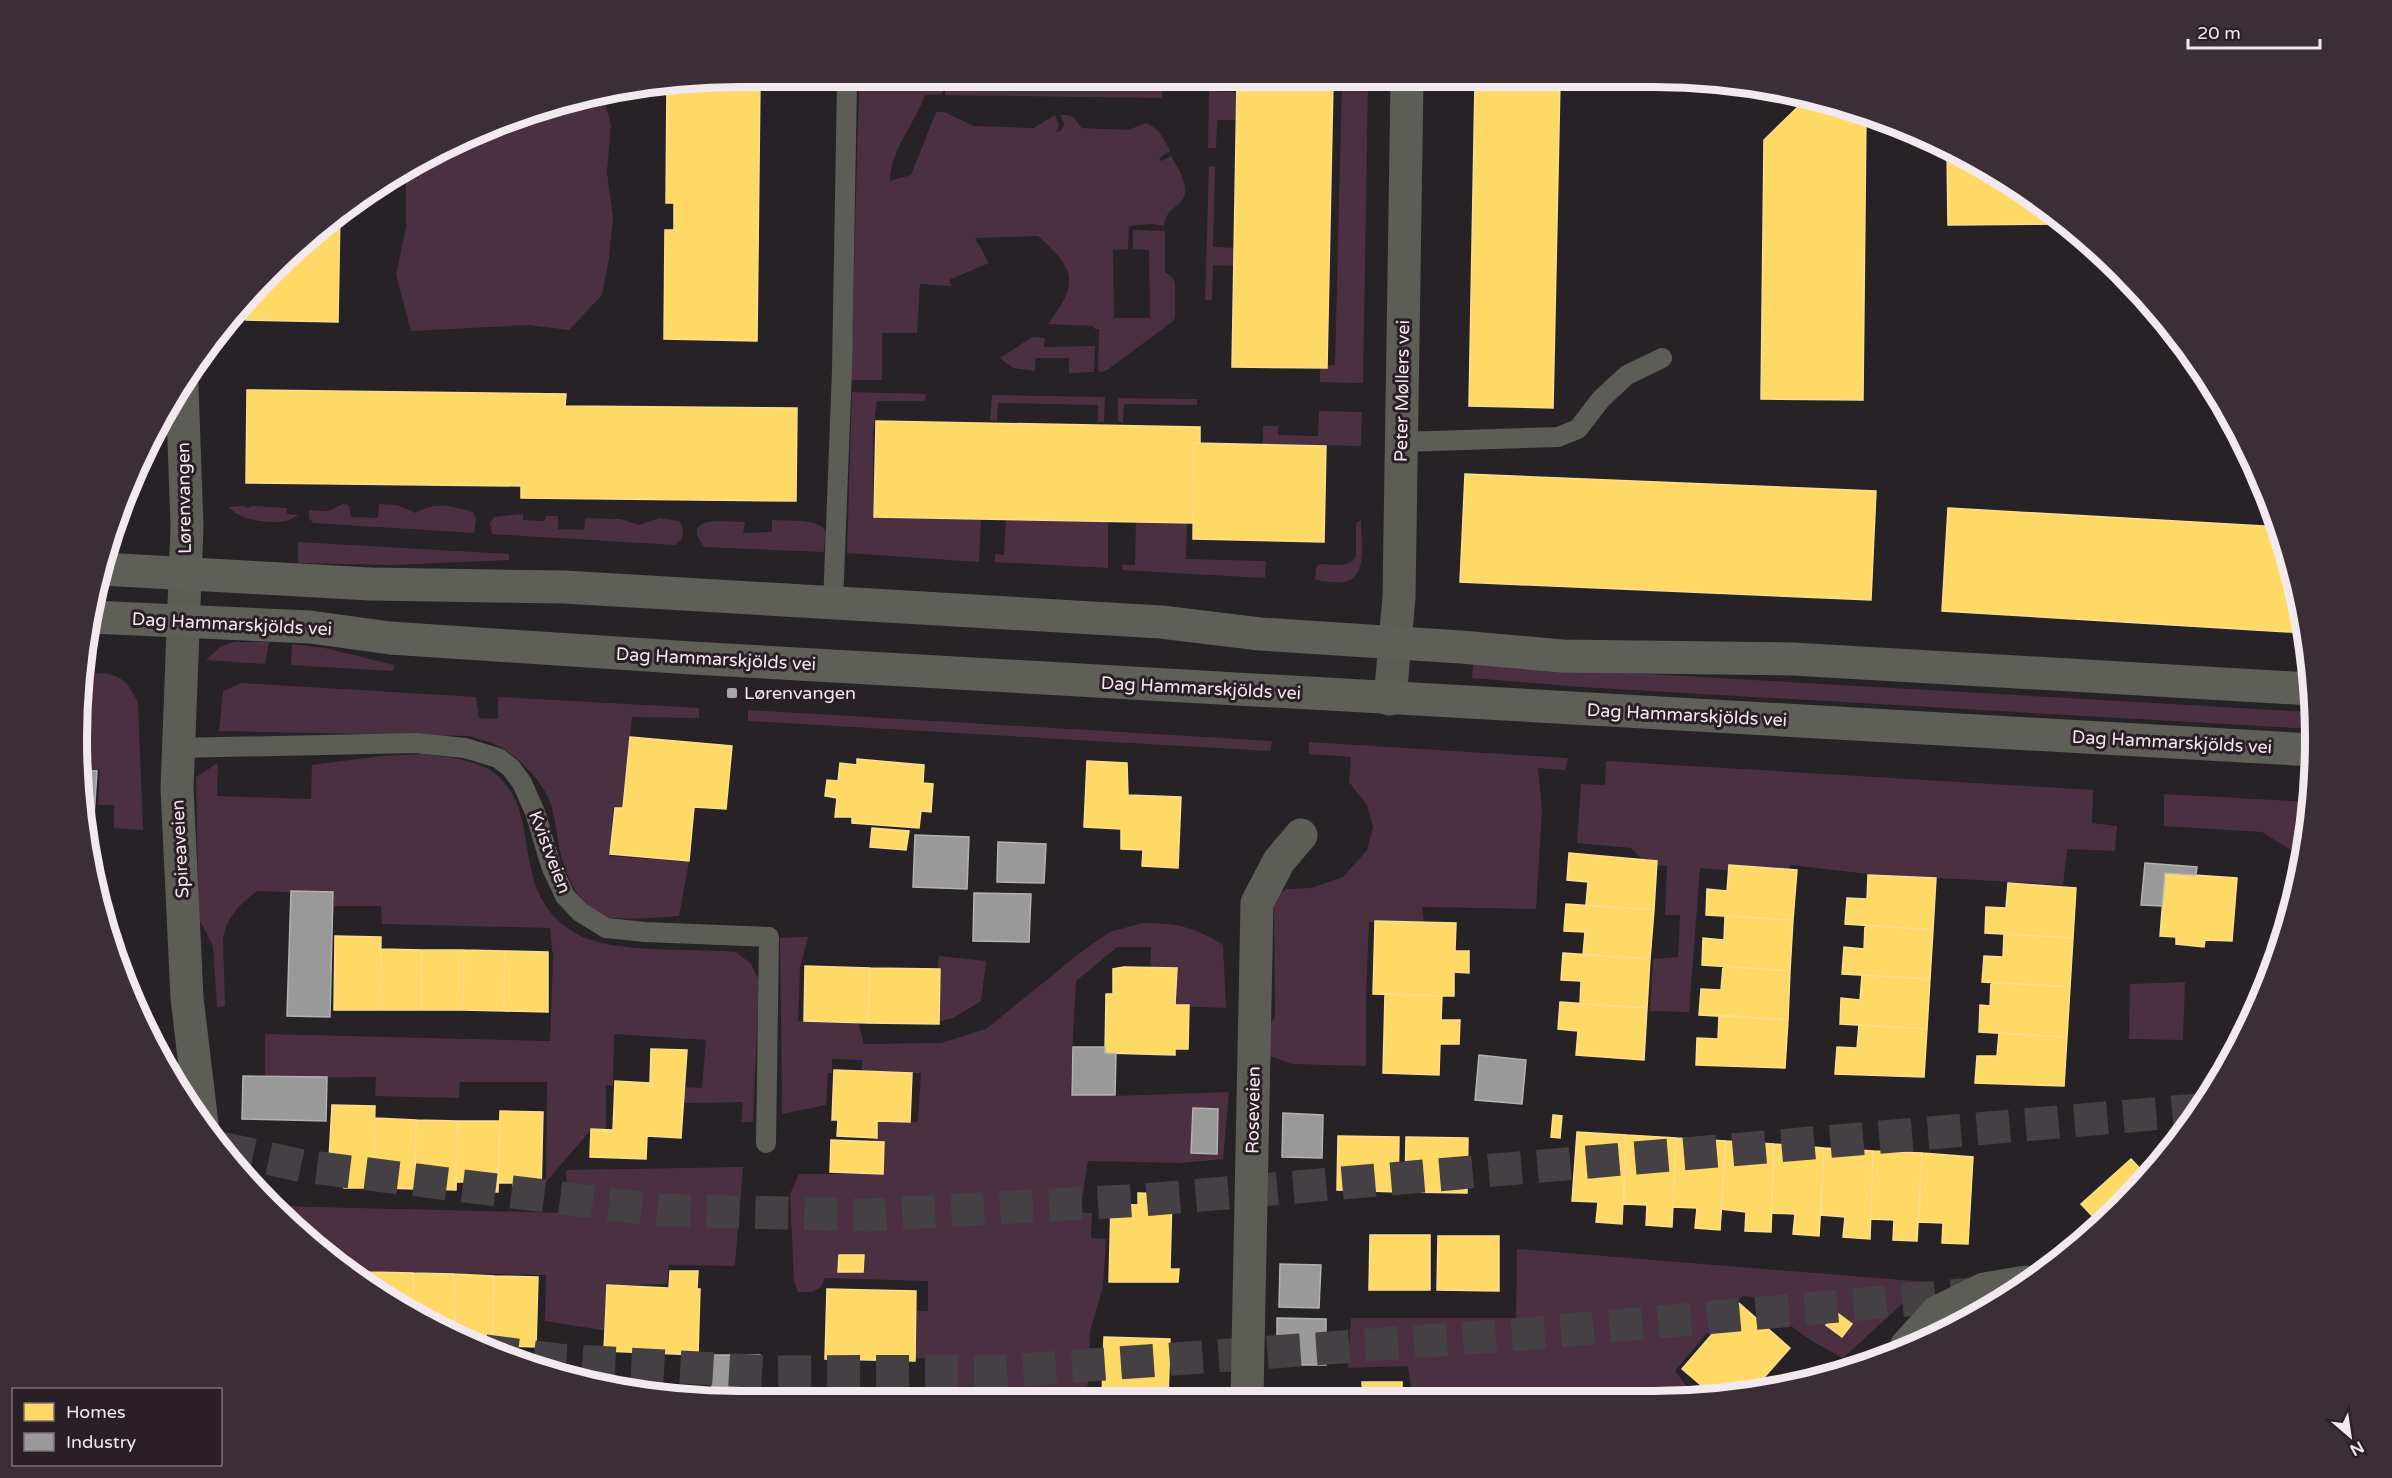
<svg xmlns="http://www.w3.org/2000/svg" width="2392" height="1478" viewBox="0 0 2392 1478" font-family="'Varela Round',sans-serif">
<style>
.green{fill:#4b3042}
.homes{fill:#ffd966;stroke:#fbde8f;stroke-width:1.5}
.industry{fill:#999;stroke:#b3b1b2;stroke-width:1.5}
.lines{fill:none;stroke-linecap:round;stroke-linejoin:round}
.highway-tunnel{stroke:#454043;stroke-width:33;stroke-dasharray:33 16;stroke-linecap:butt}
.lane{stroke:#5b5d56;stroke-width:20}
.street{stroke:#5b5d56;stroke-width:33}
.secondary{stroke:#5e5f58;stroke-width:33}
.poi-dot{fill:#aaa3a8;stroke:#2a1f26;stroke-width:2}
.labels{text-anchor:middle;stroke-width:6;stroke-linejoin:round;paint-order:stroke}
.street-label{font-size:18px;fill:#f1e9ee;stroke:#2a1f26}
.poi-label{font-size:18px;fill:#f1e9ee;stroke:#2a1f26;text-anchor:start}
.rim{fill:none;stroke:#f1e9ee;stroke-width:8}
</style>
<rect width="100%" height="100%" fill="#272225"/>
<path class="green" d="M859,82h14l1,7h69l-1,5 -17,1c-10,29 -35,55 -35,86l21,-6 25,-63h8l30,14 60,2 21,-13 4,10 -3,7 5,-1 3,-7 -4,-9c14,-1 13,4 22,13l46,2 18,-7c13,5 18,16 24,28l-11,7 2,3 10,-5c7,13 23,34 8,48 -9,7 -13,9 -15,22l-11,-2 -24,2 -1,23 -15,1 1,68h36l-1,-68 -16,-1v-19l32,1v41l8,6 2,6v34l-3,4 -62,46 -7,4 -5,-1 1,-42h-4l-1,-3 -46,-2c31,-41 28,-54 -10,-88l-63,2 14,25 -40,17 3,6 -32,-2 -3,49h-35v47h-31z
M1150,82h12v16l-217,-3v-7l205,3z
M1209,82h8v10h21v28h-21l-1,28h-8z
M1342,82h26l-5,301 -43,-1v-16l15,-1z
M607,93l-3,6 7,26 -4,47 6,46 -4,40 -7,37 -33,35 -41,-5 -117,6 -15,-56 10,-48v-57l40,-25 80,-33z
M1209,166l6,1 -2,80 24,1 -1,18 -23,-1 -1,35h-7z
M1032,337l13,1 -1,9 51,-1 -1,26 -25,1v-15h-33l-1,13 -22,-3 -13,-10z
M852,392l74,2 -1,7h-48l-4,30v86l108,1 -2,44 -132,-9z
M992,395l113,2 -1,25h-6v-17l-100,-2 -1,18 -7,-1z
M1118,398l79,1v6l-73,-1 -1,18h-5z
M1319,411l43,1 -1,34 -98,-2v-18h15v9l40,1z
M343,504l6,1 2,12 27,1 1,-14 17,1 20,8c19,-12 36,-7 57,-1l3,8 -2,13 -161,-10 -4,-5v-8l19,1z
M244,506l3,2 5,-2 35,2v6l12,1c-5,2 -10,5 -14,6 -16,3 -47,-1 -56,-14z
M523,514v6l21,1 2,-5h12v13l26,1 1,-12 35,1 19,6 21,-7 19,3 4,7 -1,11 -7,6 -183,-11 -2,-11 4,-6z
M1006,519l102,1v48l-113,-6v-8l9,1z
M772,520c12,1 49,-2 53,11 1,6 -1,15 -1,21l-120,-5c-25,-33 22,-25 41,-25l-2,11 29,-1z
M1136,520l51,1 -1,38 80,2 -1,17 -143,-8v-5h13z
M1361,520c0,18 8,59 -18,62 -9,1 -19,-1 -28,-2l1,-12 4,-4c12,0 30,5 36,-8v-33z
M298,542l211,12v6l-116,5 -95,-2z
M233,642h36l-4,22 -59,-4 14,-13z
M292,644l33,4 69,17 -1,6 -102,-6z
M1473,664l839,48v17l-731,-42 -109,-9z
M81,673c32,0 43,-1 57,30l5,127 -29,-2v-23h-16l2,-35 -22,-1 -1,-30z
M241,683l235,14 3,21 19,1v-22l201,11v10l-67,-1 -9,92 -10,-1 -3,48 79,6 -10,54c-16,1 -66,5 -78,0 -21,-9 -35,-41 -40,-61 -5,-19 -5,-40 -13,-58 -9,-19 -30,-40 -48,-50 -9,-5 -21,-8 -30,-11l-251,-5 4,-40z
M748,710l524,31 -2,10 -522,-30z
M1309,742l259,16 -3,12 -27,-2 4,43 -6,98 -114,-2 2,17 -55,-2 -3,71v73l-73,-2 -24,-8 -1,-29 7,-10 -1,-119 12,-9 25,-1 32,-11 24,-27 6,-23 -6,-22 -18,-23 2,-25 -42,-3z
M425,754c24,4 54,5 73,22 47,43 8,117 79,158 34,20 117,14 159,18l15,12 8,16 -6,142h-12l2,-20 -60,1v-16l19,1 4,-48 -92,-6 -1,52 -7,-1v48l-17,-1 -43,50 1,-100h-87l-1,16 -84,-2 1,-19 -111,1v-44l285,7 3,-84 -3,-29 -168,-4 -1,-18h-47v-12l-76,-3c-17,11 -31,26 -35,47l2,68 -8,1 -4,-61 -14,-27 -3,-142 22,-14 -1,33 94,3 1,-34 69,-9z
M1606,761l487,29 -1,33 25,3 -2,25 -48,-2 -4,36 -194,-11 -79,-9 -2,10 -88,-7 -11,144 -39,-1 3,-52 25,-2 2,-42h-15l2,-49 -19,-1 -17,-17 -54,-5 4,-59 24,1z
M2164,794l147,8 -9,55 -40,-25 -98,-6z
M1142,923c34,0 51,3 81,22l3,63 -53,-2 4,-33 -27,-1 1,-25h-34l-41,34 -6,114 43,1 116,-4 -6,67 -42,4 -93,-2 -8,52h12l-1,25 15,1 -3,48 -13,44 -3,67 -139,-1 6,-37 -47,-2 1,-48 20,1v-30l-104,-3 -3,9 -9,5h-14l-4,-11 -4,-87 9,-20h83l2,-32h-11l1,-20h44l3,-49 -59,1v-14l-30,-1v14h-4l-2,32 -44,9 -2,-176 28,-1 -8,31 -2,53 60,1 6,22 77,-1 45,-14 95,-77 29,-20z
M939,956l47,5 -5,40 -28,17 -20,5z
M2185,982l-2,58 -54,-1 1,-55z
M743,1167l-8,99 -66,-1 -2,19 -58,2 -1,45 -63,-10 1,-46 -199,-4 -24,-18v-3h-4l-48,-42 3,-2 293,7 -1,-43z
M1517,1249l409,33 -83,76c-33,-18 -56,-30 -79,-60l-21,-2 -12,9 -56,66 22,29 -284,-1 -5,-33 -60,2 3,-50h165z
M495,1354l70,2v16z"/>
<path class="homes" d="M667,82h93l-3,259 -93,-2 1,-109h9v-27h-8z
M973,82h171v3z
M1237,82h96l-6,286 -95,-1z
M1475,82h85l-7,326 -84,-2z
M1802,103h15l49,13 -3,284 -102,-1 3,-259z
M1947,150l109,63 11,11 -119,1z
M340,211l-2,111 -92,-2v-17z
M247,390l319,4 -1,12 232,2 -1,93 -275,-3v-12l-275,-3z
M876,421l324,6v16h-6l-1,80 -319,-6z
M1194,443l132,3 -2,96 -131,-3z
M1465,474l411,17 -5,109 -411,-18z
M1948,508l333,19 24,106 -363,-22z
M630,737l102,9 -6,63 -32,-2 -5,54 -79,-7 5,-46h8z
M857,759l67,6 -1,18 10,1 -2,28 -10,-1 -2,17 -67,-5v-6h-17l2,-19 -12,-2 2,-16 11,1 2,-18 17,2z
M1087,761l40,2 1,32 53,2 -3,71 -36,-2 1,-16 -22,-1v-20l-37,-2z
M872,828l37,3 -3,19 -36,-3z
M1569,853l88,8 -3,49 -68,-5 2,-23 -21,-2z
M1729,865l68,5 -4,50 -87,-5 1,-26 20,2z
M2165,873l72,5 -5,63 -27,-1 -1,7 -28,-3v-7l-16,-1z
M1868,875l68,3 -3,52 -88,-6 2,-26 20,1z
M2008,883l68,5 -3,50 -88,-5 1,-26 20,1z
M1566,904l88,6 -4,49 -67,-4 2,-23 -21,-1z
M1725,916l68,4 -3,51 -88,-6 1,-27 21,2z
M1375,921l81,2 -1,28h14v22l-15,-1v24l-81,-2z
M1865,925l68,5 -3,49 -88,-5 2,-27 20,2z
M2004,934l69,4 -3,49 -88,-5 2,-26 19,1z
M335,936l46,1 -1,73h-46z
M381,949l41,1 -1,60h-41z
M422,950h42l-1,60h-42z
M464,950l41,1 -1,60 -41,-1z
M505,951l43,1v60l-44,-1z
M1563,953l87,6 -3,49 -67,-4 1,-23 -20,-1z
M805,966l65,2 -2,55 -64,-2z
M1723,966l67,5 -2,49 -89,-5 2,-26 20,1z
M1124,967l53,1 -2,37h14l-1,44h-13v6l-70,-2 1,-59h7v-25z
M870,968l70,1 -1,55 -71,-1z
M1862,975l68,4 -3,50 -87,-5 1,-26 19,2z
M1991,982l79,5 -3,50 -88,-5 1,-27 10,1z
M1385,994l57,2 -1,24h19l-1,24h-19l-1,31 -56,-2z
M1560,1002l87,6 -3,52 -68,-5 2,-24 -20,-2z
M1719,1015l69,5 -3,48 -89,-3 1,-27 21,1z
M1859,1025l68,4 -3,48 -89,-3 2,-27 20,1z
M1999,1033l68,4 -3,49 -89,-3 2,-27h20z
M651,1049l36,1 -6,88 -34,-2 -1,23 -56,-2 1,-28 22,1 2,-49 35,2z
M834,1070l78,3 -2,49 -33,-1v17l-40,-2 1,-16h-6z
M332,1105l43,1 -2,82h-29v-10h-16z
M500,1111l43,1 -2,81 -28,-1v-9h-15z
M1553,1115l9,1 -2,22 -9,-1z
M375,1118l41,2 -2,69 -27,-1v-9h-14z
M416,1120l42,1 -2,69 -27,-1v-8l-14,-1z
M458,1121h42l-2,71 -28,-1v-9h-14z
M1577,1132l49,3 -4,89 -26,-2 2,-20 -26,-1z
M1626,1135l50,3 -4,89 -26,-2 1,-20 -23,-1z
M1338,1136l61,1 -1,55 -61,-2z
M1406,1137l62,1 -1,55 -62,-1z
M1676,1138l50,3 -6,89 -25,-2 2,-20 -24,-1z
M831,1140l53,2 -1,32 -53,-2z
M1726,1141l48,3 -3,88 -26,-1 1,-19 -25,-3z
M1774,1144l50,4 -5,88 -26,-2 2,-20 -24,-1z
M1824,1148l49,3 -3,88 -27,-2 2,-20 -24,-2z
M1873,1151l49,2 -5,88 -24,-1 1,-20 -23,-1z
M1922,1153l51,4 -5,87 -26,-1 1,-20 -24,-1z
M2131,1159l16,17 -61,64 -4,-5 15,-14 -16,-17z
M1138,1193l34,1 -2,75h9l-1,13h-69l2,-78 27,1z
M1370,1235h60v55h-61z
M1438,1236h61v55l-62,-1z
M839,1255h25l-1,17h-25z
M670,1271h28l-1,18h3l-2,66 -94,-4 3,-66 62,3z
M348,1272h22v13z
M370,1272l43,1v36l-43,-24z
M413,1273l41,1 1,60 -42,-25z
M454,1274l40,2 -1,70 -17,-1 -10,-5v-4l-11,-2z
M494,1276l44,1 -2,70 -28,-1 1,-8 -16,-1z
M827,1289l89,2 -1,70 -90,-2z
M1739,1303l51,45 -38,43 -37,6 -33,-28z
M1836,1312l16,12 -10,13 -16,-12z
M1104,1337l66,2 -2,59h-66z
M1362,1382h40v17h-39z"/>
<path class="industry" d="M79,770l18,1 -6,93 -9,-38z
M915,835l54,2 -2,52 -54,-2z
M998,842l48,2 -2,39 -47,-1z
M2145,863l52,4 -1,8 -31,-2 -3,33 -21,-1z
M291,891l42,1 -3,125 -43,-1z
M974,893l57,1 -2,48 -56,-1z
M1073,1047h32v6l11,1 -1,41h-43z
M1479,1055l47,5 -4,44 -47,-4z
M243,1076l84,1 -1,44 -84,-2z
M1193,1108l25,1 -1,45 -26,-1z
M1283,1113l40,2 -1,43 -40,-1z
M1280,1264l41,1 -2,43 -40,-1z
M1277,1318l49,1v46h-49z
M712,1355h48v41h-48z"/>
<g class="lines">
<path class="highway-tunnel" d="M221,1148l82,18 356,44 210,5 274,-15 1056,-90
M485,1351l73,9 212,12 236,-1 518,-37 449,-40"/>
<path class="lane" d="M1401,442l157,-5 20,-8 23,-30 26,-24 35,-17
M833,603l9,-233 5,-288
M177,748l238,-5 50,5 33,10 13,10 11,15 13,29 16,54 14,30 15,16 26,16 39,4 124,5 -3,206"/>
<path class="street" d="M182,386l5,140 -10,262 10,210 15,126
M1390,699l9,-102 8,-515
M1907,1345l30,-33 47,-23 42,-7
M1247,1398l10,-495 22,-42 22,-26"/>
<path class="secondary" d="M102,569l268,15 194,3 597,35 99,12 201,13 101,9 231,3 518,30
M91,617l219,10 80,11 302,20 1621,92"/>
</g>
<rect class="poi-dot" x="726" y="687" width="12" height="12" rx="3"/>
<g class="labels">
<g class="street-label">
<text transform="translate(1402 391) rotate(-89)" y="6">Peter Møllers vei</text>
<text transform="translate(184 498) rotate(-91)" y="6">Lørenvangen</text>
<text transform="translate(232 624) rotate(3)" y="6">Dag Hammarskjölds vei</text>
<text transform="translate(716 659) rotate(3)" y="6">Dag Hammarskjölds vei</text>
<text transform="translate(1201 688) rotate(3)" y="6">Dag Hammarskjölds vei</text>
<text transform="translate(1687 715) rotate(3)" y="6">Dag Hammarskjölds vei</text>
<text transform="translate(2172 742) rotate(3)" y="6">Dag Hammarskjölds vei</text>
<text transform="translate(180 849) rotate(-93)" y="6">Spireaveien</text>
<text transform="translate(550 852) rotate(69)" y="6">Kvistveien</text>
<text transform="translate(1253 1110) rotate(-89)" y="6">Roseveien</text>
</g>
<g class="poi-label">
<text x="744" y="699">Lørenvangen</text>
</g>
</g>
<path d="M0 0H2392V1478H0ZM739 87H1653A652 652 0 0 1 2305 739V739A652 652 0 0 1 1653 1391H739A652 652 0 0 1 87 739V739A652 652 0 0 1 739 87Z" fill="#3a2f36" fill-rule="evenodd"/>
<path class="rim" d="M739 87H1653A652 652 0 0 1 2305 739V739A652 652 0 0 1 1653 1391H739A652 652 0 0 1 87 739V739A652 652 0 0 1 739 87Z"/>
<rect x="12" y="1388" width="210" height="78" fill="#2a1f26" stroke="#7a7076" stroke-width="1.5"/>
<rect x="24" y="1403" width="30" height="18" fill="#ffd966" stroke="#7a7076" stroke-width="1.5"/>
<text x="66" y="1418" font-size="18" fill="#f1e9ee">Homes</text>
<rect x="24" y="1433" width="30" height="18" fill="#999999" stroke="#7a7076" stroke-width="1.5"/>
<text x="66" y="1448" font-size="18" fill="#f1e9ee">Industry</text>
<g transform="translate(2350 1436) rotate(151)" stroke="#2a1f26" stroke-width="4.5" paint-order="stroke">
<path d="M0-4.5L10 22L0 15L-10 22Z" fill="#f1e9ee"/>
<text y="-9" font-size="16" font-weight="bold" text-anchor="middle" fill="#f1e9ee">N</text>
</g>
<path d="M2188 39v9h132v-9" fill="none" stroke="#f1e9ee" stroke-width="3"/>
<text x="2197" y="39" font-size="18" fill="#f1e9ee" stroke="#2a1f26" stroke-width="4.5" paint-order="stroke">20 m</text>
</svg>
